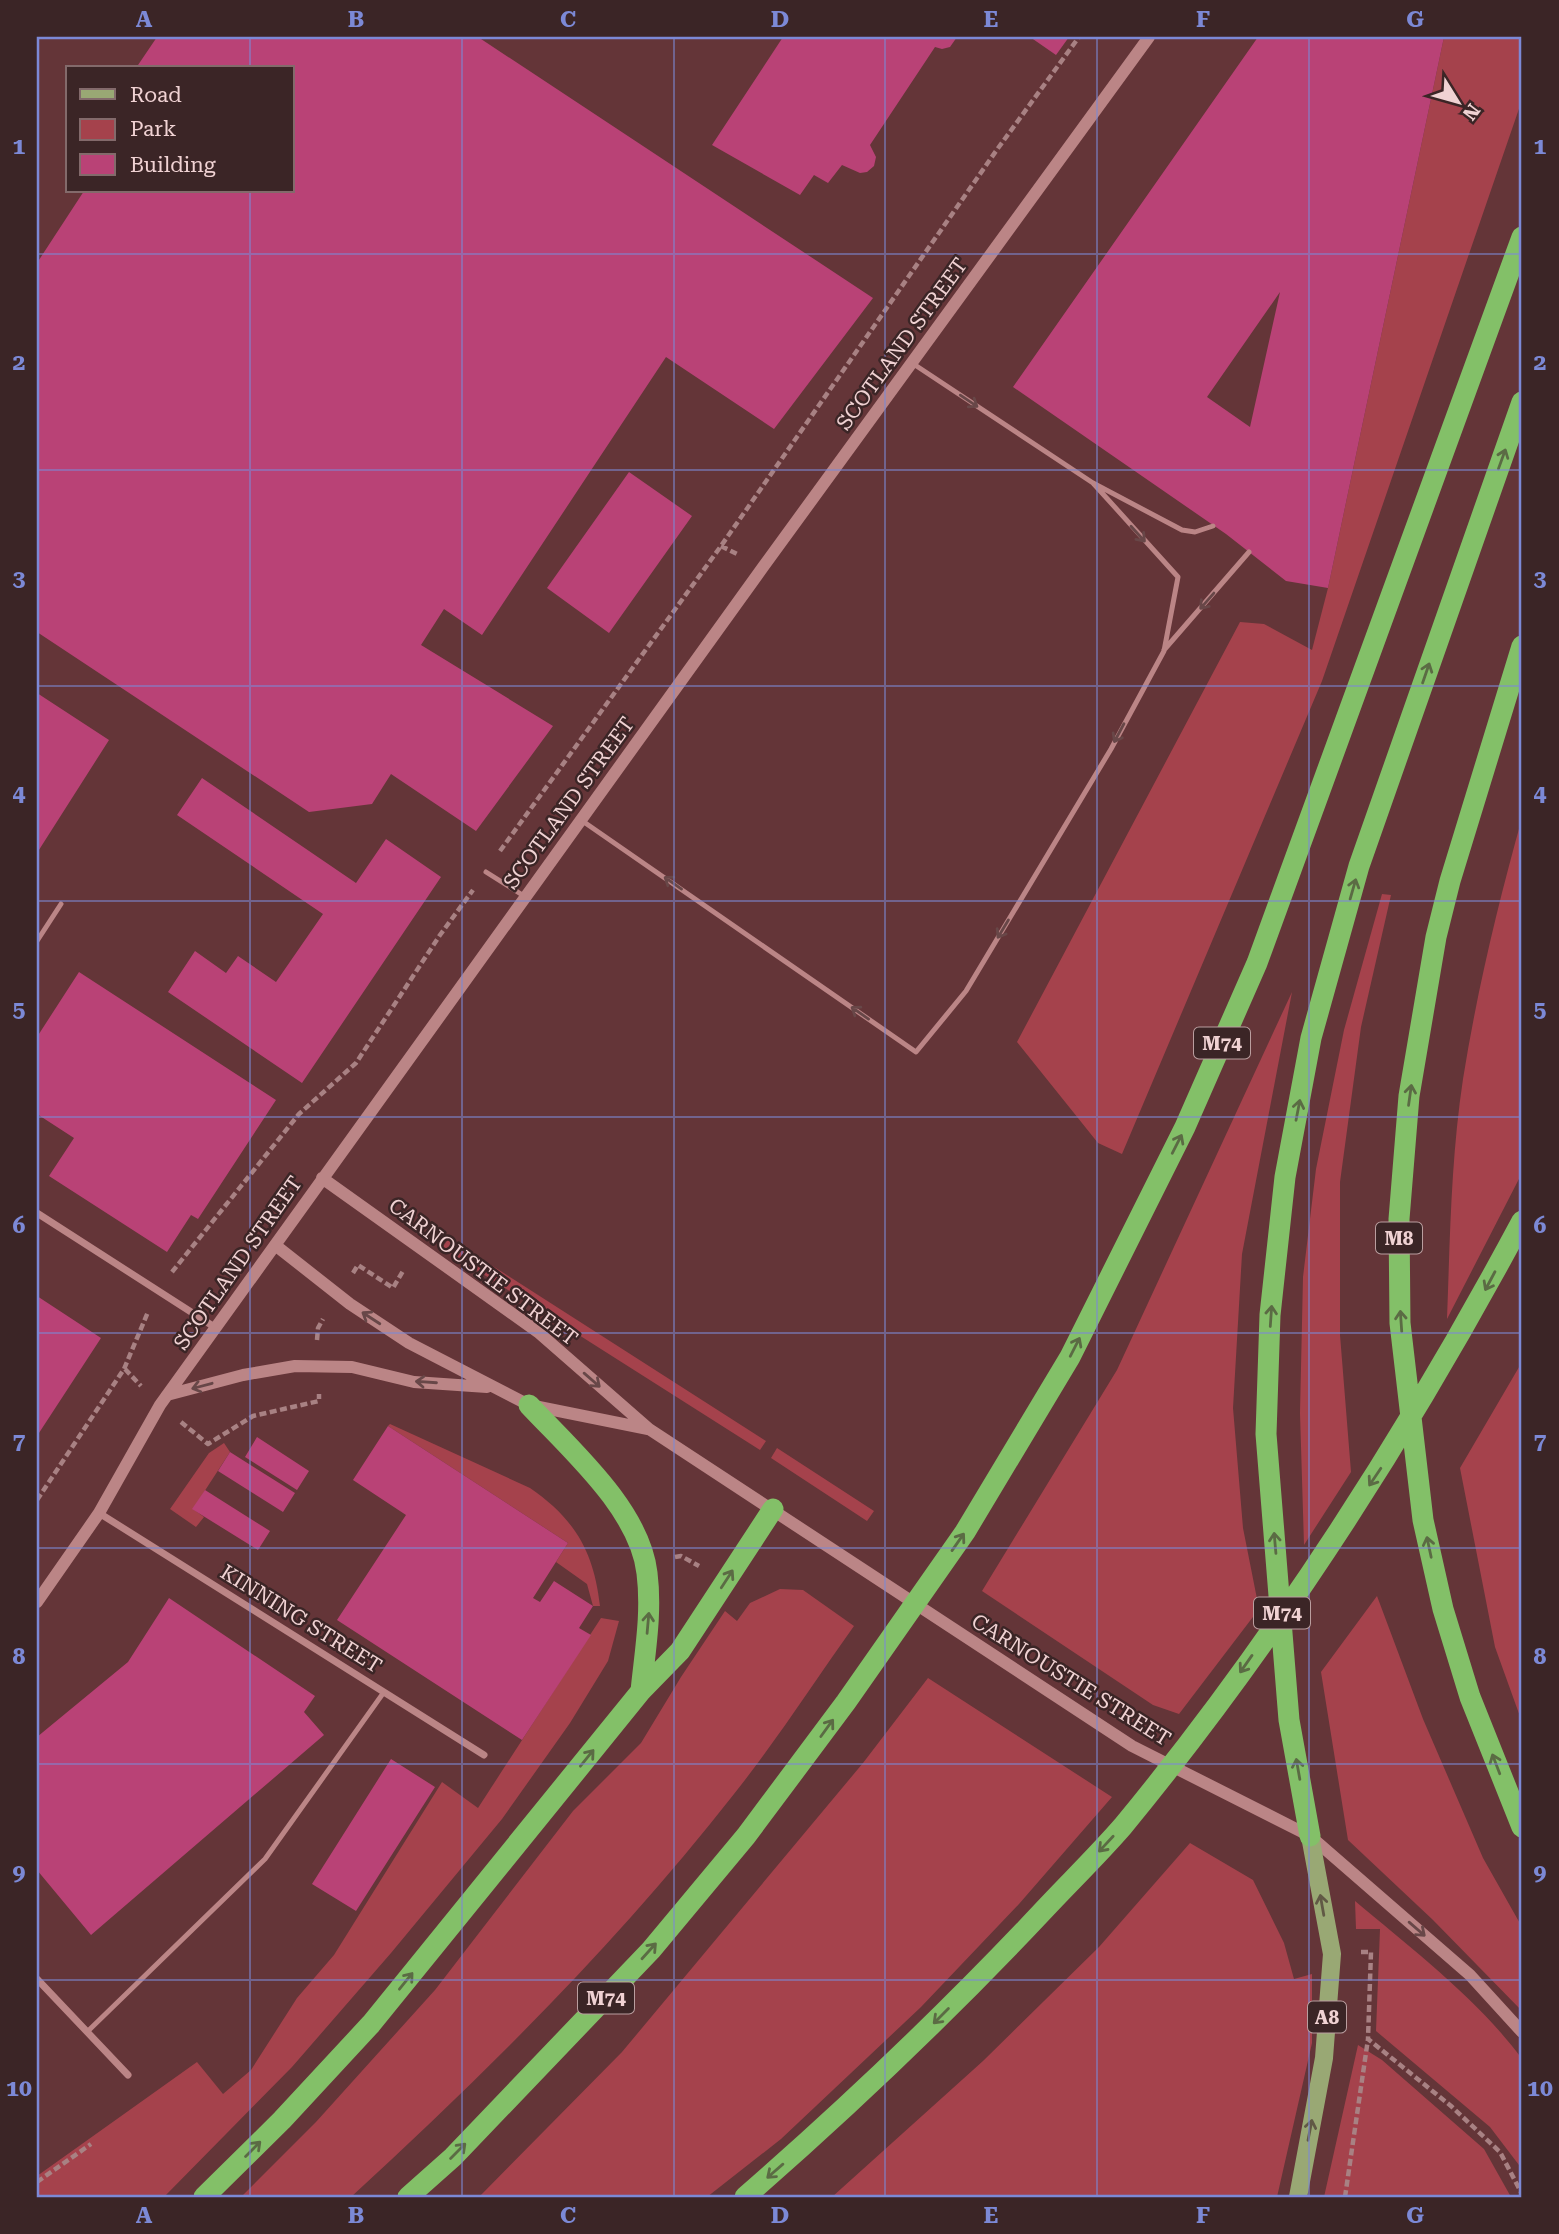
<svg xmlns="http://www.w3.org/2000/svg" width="1559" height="2234" viewBox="0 0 1559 2234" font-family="'Roboto Serif',serif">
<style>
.green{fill:#a5424c}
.building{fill:#b94276;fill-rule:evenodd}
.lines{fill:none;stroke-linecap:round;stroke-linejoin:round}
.path{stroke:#a88183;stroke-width:4.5;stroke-dasharray:7 3.5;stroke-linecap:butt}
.service{stroke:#bb8586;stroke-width:5}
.minor{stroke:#bb8586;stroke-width:7}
.tertiary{stroke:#bb8586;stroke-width:12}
.primary{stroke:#99a874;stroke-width:18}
.motorway{stroke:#83c068;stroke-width:21}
.oneway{stroke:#684748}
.oneway2{stroke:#5b6b44}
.oneway3{stroke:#615945}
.grid{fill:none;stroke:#7c89d6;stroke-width:2;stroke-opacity:0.55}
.labels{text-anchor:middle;stroke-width:5;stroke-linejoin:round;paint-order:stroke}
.shield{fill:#3b2526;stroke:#ba9e9f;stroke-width:2}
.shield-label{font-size:19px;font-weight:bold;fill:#f0d2d3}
.street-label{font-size:21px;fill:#f0d2d3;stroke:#3b2526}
.neatline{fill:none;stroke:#7c89d6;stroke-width:2.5}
.grid-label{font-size:23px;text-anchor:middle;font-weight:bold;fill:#7c89d6}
</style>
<rect width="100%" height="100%" fill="#643538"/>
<path class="green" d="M1444,37h78v63l-200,581 -200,473 -24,-11 -81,-101 223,-420 24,2 48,26 16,-62z
M1522,818v355l-75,146c3,-80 4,-161 16,-240 14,-88 35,-175 59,-261z
M1382,894l9,1 -30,132 -21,155v153l11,137 -47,73 -4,-132 3,-136 13,-108 28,-139z
M1292,992l-50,262 -9,154 10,120 16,81 -80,105 -26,-9 -171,-114 135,-221z
M449,1238l317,203 -6,9 -318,-202z
M1522,1362v360l-27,-75 -35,-179z
M390,1424l140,64c45,31 64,64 70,118h-7l-6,-22 -31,-22 12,-19 -180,-117z
M224,1443l6,9 -37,57 11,8 -8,10 -26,-18 39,-56z
M777,1448l97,63 -7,10 -96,-63z
M780,1589l23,1 51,36c-40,56 -77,114 -120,168 -114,146 -247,278 -383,403h-110l75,-75 119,-132 138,-179 68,-68 40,-66 44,-66 12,10 13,-18z
M1377,1596l46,123 60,139 39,69v84l-89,-91 -85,-80 -27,-168z
M601,1618l18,3 -11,40 -38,62 -68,96 -111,134 -99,114 -128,130h-127v-21l160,-114 26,32 28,-24 46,-72 37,-43 108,-173 36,26z
M928,1678l184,119 -93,107 -98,103 -140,132 -74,58h-228l143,-145 241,-289z
M1190,1843l63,37 31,63 10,36 18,-5v69l-35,154h-445l151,-136 116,-114z
M1355,1901c57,48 123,98 167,158v110l-32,-42 -114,-96 4,-102h-24z
M1358,2045l24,15 102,89 27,48h-187z"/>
<path class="building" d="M157,37h321l395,261 -99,131 -108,-72 -184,278 -38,-26 -23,36 132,81 -77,105 -85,-57 -19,30 -63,8 -272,-180v-369l47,-72h208v-123h-156z
M783,37h174l-7,10 -8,2 -7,-2 -65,98 6,12 -2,9 -7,6 -7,1 -18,-8 -14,18 -14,-8 -14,20 -88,-50z
M1030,37h39l-13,18z
M1258,37h186l-116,551 -42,-7 -60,-47 -213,-147zM1280,292l-30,135 -43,-30z
M629,472l63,44 -83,117 -62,-45z
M37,693l72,47 -72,113z
M202,778l154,105 30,-44 55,38 -139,206 -134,-91 27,-41 31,22 12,-17 38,26 47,-68 -146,-99z
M79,972l197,128 -78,119 -7,-4 -24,37 -118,-76 25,-38 -37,-24v-77z
M37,1296l64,42 -64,98z
M388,1426l180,117 -35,55 7,4 14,-21 39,25 -14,22 12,7 -69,105 -185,-120 69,-105 -53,-35z
M257,1437l52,34 -12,19 -52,-33z
M230,1452l65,41 -12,19 -65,-41z
M205,1490l65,41 -12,19 -66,-41z
M169,1598l146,98 -11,16 20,23 -233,200 -54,-65v-133l91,-75z
M391,1759l44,28 -79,124 -44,-27z"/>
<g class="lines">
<path class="path" d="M721,546l18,9
M500,851l221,-305 275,-395 83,-114
M172,1272l127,-158 57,-51 84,-128 33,-45
M353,1273l5,-8 35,23 10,-17
M317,1340l1,-12 5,-9
M125,1369l16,17
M181,1422l27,22 45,-28 66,-15v-7
M37,1500l87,-131 24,-57
M675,1557l6,-1 18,10
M1361,1952h10l-3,87 83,67 49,46 22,42
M37,2182l54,-38
M1345,2197l23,-158"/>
<path class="service" d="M912,363l181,120 89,47 13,2 18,-6
M1164,650l85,-98
M581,820l335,232 50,-61 145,-242 53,-98 14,-74 -85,-94
M486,872l38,24
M37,941l24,-37
M87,2032l178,-173 119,-167"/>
<path class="minor" d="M37,1213l179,115
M99,1513l385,242
M37,1979l91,96"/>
<path class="tertiary" d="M322,1178l216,154 111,97 483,317 178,90 160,139 52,57
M275,1245l75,59 59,39 120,62 119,24
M167,1395l76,-20 52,-9 57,1 62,15 73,5
M37,1602l62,-89 61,-108 603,-838 386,-530"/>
<path class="primary" d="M1298,2197l26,-139 8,-104 -22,-118"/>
<path class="motorway" d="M1522,646l-72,235 -14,56 -27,159 -10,123 1,104 23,197 20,89 27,88 52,130
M529,1405c42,45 111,105 118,168 5,40 -2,78 -6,118
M1310,1836l-21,-116 -23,-286 4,-119 15,-138 26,-139 48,-172 163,-464
M204,2197l78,-77 89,-96 270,-333 39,-40 93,-142
M408,2197l45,-40 198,-207 95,-114 100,-134 119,-170 105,-175 115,-230 72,-164 265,-726
M745,2197c103,-90 202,-184 296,-284 27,-29 56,-57 82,-87 154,-187 285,-392 399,-605"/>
</g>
<defs><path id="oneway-shaft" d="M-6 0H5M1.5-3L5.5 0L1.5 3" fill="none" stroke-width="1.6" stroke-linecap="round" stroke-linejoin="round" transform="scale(1.75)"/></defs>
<g class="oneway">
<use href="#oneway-shaft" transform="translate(969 401) rotate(34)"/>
<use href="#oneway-shaft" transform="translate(1138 534) rotate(48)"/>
<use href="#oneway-shaft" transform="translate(1207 601) rotate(131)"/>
<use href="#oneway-shaft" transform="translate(1119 733) rotate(118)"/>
<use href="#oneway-shaft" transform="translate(673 883) rotate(-145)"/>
<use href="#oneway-shaft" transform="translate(1003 929) rotate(121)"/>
<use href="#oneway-shaft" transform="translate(860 1013) rotate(-145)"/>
<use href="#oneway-shaft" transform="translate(371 1318) rotate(-147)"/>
<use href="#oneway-shaft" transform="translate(592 1380) rotate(41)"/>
<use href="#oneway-shaft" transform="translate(426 1382) rotate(-176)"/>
<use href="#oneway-shaft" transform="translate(202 1386) rotate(165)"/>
<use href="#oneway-shaft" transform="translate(1417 1929) rotate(41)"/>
</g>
<g class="oneway2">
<use href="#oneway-shaft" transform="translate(1502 459) rotate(-70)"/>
<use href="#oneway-shaft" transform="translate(1426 673) rotate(-71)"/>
<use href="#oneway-shaft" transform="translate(1353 889) rotate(-74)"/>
<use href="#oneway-shaft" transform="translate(1410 1095) rotate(-82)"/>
<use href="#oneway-shaft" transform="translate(1298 1110) rotate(-79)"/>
<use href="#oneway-shaft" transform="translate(1177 1144) rotate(-63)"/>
<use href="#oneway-shaft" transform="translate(1490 1281) rotate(118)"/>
<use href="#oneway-shaft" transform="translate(1271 1316) rotate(-86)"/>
<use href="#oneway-shaft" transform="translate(1401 1321) rotate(-94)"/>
<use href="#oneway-shaft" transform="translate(1075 1347) rotate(-63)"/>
<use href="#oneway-shaft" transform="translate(1375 1477) rotate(124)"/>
<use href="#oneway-shaft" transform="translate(958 1542) rotate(-55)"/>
<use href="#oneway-shaft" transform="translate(1275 1543) rotate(-95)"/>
<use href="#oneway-shaft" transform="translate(1429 1547) rotate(-102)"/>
<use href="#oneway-shaft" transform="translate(727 1579) rotate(-57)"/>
<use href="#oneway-shaft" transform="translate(648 1623) rotate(-85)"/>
<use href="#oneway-shaft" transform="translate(1246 1664) rotate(125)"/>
<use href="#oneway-shaft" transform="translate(827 1728) rotate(-54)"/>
<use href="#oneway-shaft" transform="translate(587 1758) rotate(-51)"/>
<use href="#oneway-shaft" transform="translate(1496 1764) rotate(-111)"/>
<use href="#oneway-shaft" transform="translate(1298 1769) rotate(-100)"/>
<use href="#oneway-shaft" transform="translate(1106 1844) rotate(133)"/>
<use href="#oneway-shaft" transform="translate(649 1951) rotate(-48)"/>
<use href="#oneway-shaft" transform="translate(406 1981) rotate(-51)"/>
<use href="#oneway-shaft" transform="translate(941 2016) rotate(135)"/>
<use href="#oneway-shaft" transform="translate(253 2149) rotate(-45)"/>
<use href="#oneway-shaft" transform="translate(458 2151) rotate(-45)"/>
<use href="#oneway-shaft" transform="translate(775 2171) rotate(139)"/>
</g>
<g class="oneway3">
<use href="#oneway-shaft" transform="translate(1322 1905) rotate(-100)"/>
<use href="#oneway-shaft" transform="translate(1310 2130) rotate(-79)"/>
</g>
<path class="grid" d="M250,37v31M462,37v2160M674,37v2160M885,37v2160M1097,37v2160M1309,37v2160M250,191v2006M37,254h1485M37,470h1485M37,686h1485M37,901h1485M37,1117h1485M37,1333h1485M37,1548h1485M37,1764h1485M37,1980h1485"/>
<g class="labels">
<g class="shield">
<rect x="1194" y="1027.5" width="56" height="31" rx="5"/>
<rect x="1376" y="1222.5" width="46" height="31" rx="5"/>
<rect x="1254" y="1597.5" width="56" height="31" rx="5"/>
<rect x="578" y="1982.5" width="56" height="31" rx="5"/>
<rect x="1308" y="2001.5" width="38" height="31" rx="5"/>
</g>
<g class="shield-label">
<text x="1222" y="1050">M74</text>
<text x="1399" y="1245">M8</text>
<text x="1282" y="1620">M74</text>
<text x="606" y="2005">M74</text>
<text x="1327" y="2024">A8</text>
</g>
<g class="street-label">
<text transform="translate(902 344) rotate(-54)" y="7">SCOTLAND STREET</text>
<text transform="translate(569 803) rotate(-54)" y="7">SCOTLAND STREET</text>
<text transform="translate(238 1263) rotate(-55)" y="7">SCOTLAND STREET</text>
<text transform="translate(483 1272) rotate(37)" y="7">CARNOUSTIE STREET</text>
<text transform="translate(301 1619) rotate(32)" y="7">KINNING STREET</text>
<text transform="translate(1071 1680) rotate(32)" y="7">CARNOUSTIE STREET</text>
</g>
</g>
<rect width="1559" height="2234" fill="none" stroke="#3b2526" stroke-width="77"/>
<rect x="66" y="66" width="228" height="126" fill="#3b2526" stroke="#836a6b" stroke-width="2"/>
<rect x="80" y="89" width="35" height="10" fill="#99a874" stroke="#836a6b" stroke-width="2"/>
<text x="130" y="102" font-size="21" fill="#f0d2d3">Road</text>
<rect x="80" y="119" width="35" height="21" fill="#a5424c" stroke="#836a6b" stroke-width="2"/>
<text x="130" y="136" font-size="21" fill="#f0d2d3">Park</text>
<rect x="80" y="154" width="35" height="21" fill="#b94276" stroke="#836a6b" stroke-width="2"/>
<text x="130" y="172" font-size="21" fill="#f0d2d3">Building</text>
<g transform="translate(1458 102) rotate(127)" stroke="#3b2526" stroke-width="5" paint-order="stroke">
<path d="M0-5L12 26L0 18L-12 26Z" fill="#f0d2d3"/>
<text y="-10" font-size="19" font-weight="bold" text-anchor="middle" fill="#f0d2d3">N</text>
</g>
<rect x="38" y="38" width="1482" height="2158" class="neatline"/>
<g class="grid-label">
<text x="144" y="27">A</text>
<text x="356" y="27">B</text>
<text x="568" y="27">C</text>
<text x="780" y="27">D</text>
<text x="991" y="27">E</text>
<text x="1203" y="27">F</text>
<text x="1415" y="27">G</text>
<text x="19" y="154">1</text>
<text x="1540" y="154">1</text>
<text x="19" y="370">2</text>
<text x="1540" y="370">2</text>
<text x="19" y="586">3</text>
<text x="1540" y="586">3</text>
<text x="19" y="801">4</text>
<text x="1540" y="801">4</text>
<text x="19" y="1017">5</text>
<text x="1540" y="1017">5</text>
<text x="19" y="1233">6</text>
<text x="1540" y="1233">6</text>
<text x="19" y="1449">7</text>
<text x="1540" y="1449">7</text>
<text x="19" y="1664">8</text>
<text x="1540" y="1664">8</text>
<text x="19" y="1880">9</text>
<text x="1540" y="1880">9</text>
<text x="19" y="2096">10</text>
<text x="1540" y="2096">10</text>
<text x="144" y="2223">A</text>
<text x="356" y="2223">B</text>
<text x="568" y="2223">C</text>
<text x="780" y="2223">D</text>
<text x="991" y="2223">E</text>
<text x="1203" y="2223">F</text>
<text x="1415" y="2223">G</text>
</g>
</svg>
